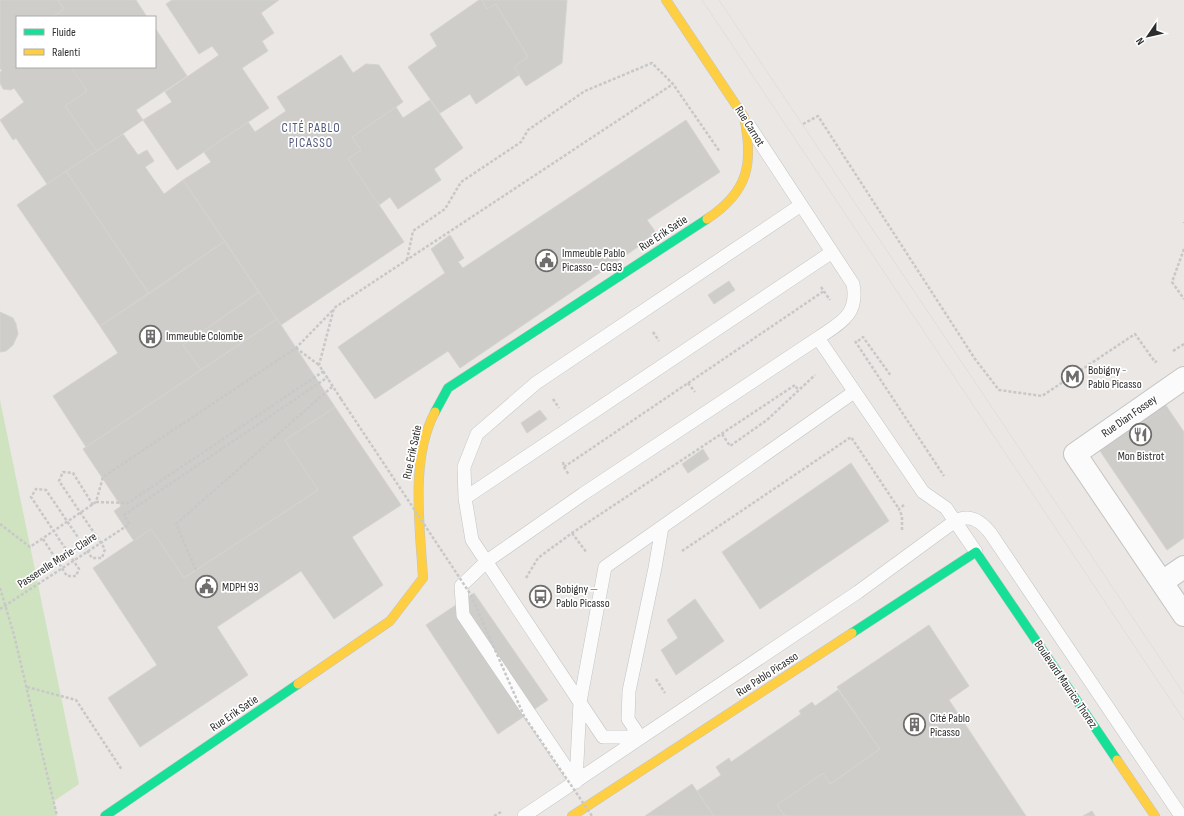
<svg xmlns="http://www.w3.org/2000/svg" width="1184" height="816" viewBox="0 0 1184 816" font-family="'Sofia Sans Condensed',sans-serif">
<style>
.green{fill:#cfe3c0}
.building{fill:#cfcdca;stroke:#d5d3d0}
.lines{fill:none;stroke-linecap:round;stroke-linejoin:round}
.lane-casing{stroke:#c4c4c4;stroke-width:14}
.street-casing{stroke:#c4c4c4;stroke-width:24}
.fast-casing{stroke:#c4c4c4;stroke-width:10}
.slow-casing{stroke:#c4c4c4;stroke-width:10}
.path{stroke:#c8c8c8;stroke-width:2.5;stroke-dasharray:3 2;stroke-linecap:butt}
.lane{stroke:#fcfbfb;stroke-width:13}
.street{stroke:#fcfbfb;stroke-width:22}
.fast{stroke:#16e098;stroke-width:9}
.slow{stroke:#ffcf43;stroke-width:9}
.tram{stroke:#dfdfe1;stroke-width:1}
.path-bridge{stroke:#c8c8c8;stroke-width:2.5;stroke-dasharray:3 2;stroke-linecap:butt}
.labels{text-anchor:middle;stroke-width:3.5;stroke-linejoin:round;paint-order:stroke}
.street-label{font-size:12px;fill:#2d2d2d;stroke:#fff}
.poi-label{font-size:12px;fill:#2d2d2d;stroke:#fff;text-anchor:start}
.neighbourhood-label{font-size:13px;letter-spacing:1px;fill:#51597b;stroke:#fff}
</style>
<rect width="100%" height="100%" fill="#eae7e4"/>
<path class="green" d="M0,400l79,384 -25,17 3,15h-57z"/>
<path class="building" d="M0,0h58l6,9 -11,8h-36v50h54l16,24 -22,15 32,45 -50,33 -31,-46 -3,2 -13,-20 24,-18 -10,-14 -3,2 -8,-1 -3,-6v-11l2,-1 -2,-3z
M58,0h78l11,17h-94l11,-8z
M172,0h107l-18,13 13,20 -12,8 6,10 -26,17 27,40 -92,62 -34,-50 29,-18 -7,-10 54,-37 -7,-9 -13,8 -33,-50z
M479,0h3l5,9 9,-5 32,53 -14,10 5,8 -43,29 -6,-10 -30,19 -32,-46 29,-21 -7,-12z
M482,0h85l-5,63 -36,23 -12,-19 14,-10 -32,-53 -9,5z
M155,28l32,48 -51,34 7,10 -46,31 -32,-45 22,-15 -16,-24h84z
M341,55l12,18 13,-9 13,1 24,37 -51,35 9,13 -13,9 56,83 -123,83 -98,-145 28,-18 -7,-10 44,-30 7,10 31,-21 -9,-14z
M430,100l33,48 -29,21 7,11 -43,29 -8,-12 -11,8 -31,-46 13,-9 -9,-13 44,-30 7,11z
M686,120l34,52 -73,48 10,14 -197,134 -12,-17 -73,48 -37,-52 107,-74 -14,-24 19,-14 14,23 -6,4 5,6z
M123,134l15,21 9,-5 7,11 -9,6 19,27 19,-14 42,61 -76,53 -83,-123z
M66,171l83,123 -49,32 -83,-121z
M225,241l34,51 -76,53 18,25 -115,77 -33,-51 65,-43 -18,-27z
M729,281l6,9 -21,14 -6,-9z
M259,292l18,27 -76,51 -18,-25z
M0,312l13,6 3,6 2,10 -5,11 -7,6 -6,1z
M277,319l58,88 -50,33 33,50 -134,88 -33,-49 -17,12 -20,-30 7,-5 -38,-57z
M1165,404l19,28v106l-17,12 -69,-102z
M335,407l66,98 -49,32 31,48 -49,34 -33,-48 -84,56 31,48 -108,72 -32,-49 49,-33 -64,-97 58,-39 33,49 134,-88 -33,-50z
M540,410l7,9 -20,14 -6,-10z
M703,449l6,10 -21,14 -6,-9z
M851,463l38,58 -129,88 -38,-57z
M474,593l74,107 -50,34 -72,-109z
M695,599l29,42 -48,34 -15,-25 17,-12 -11,-18z
M929,625l40,61 -20,14 77,116h-241l-8,-11 46,-32 7,11 50,-35 -43,-62z
M838,690l42,59 -50,35 -7,-11 -46,32 8,11h-71l-17,-25 24,-16 -5,-8 13,-9 2,4 70,-48 -2,-3 13,-9 3,4z
M692,784l22,32h-69z
M1092,811l3,5h-12z"/>
<g class="lines">
<defs>
<path id="lane" d="M818,338l105,154 23,16 30,44
M465,498l367,-246
M640,737h-37l-131,-197 -7,-42 -1,-31 13,-33 59,-51 265,-178
M640,737l-12,-18 1,-28 26,-123 7,-41
M576,782l-113,-167 -2,-29 26,-25 96,-67 235,-156c22,-15 41,-23 35,-54l-103,-157
M576,782l4,-80 25,-135 249,-175
M524,816l334,-224 97,-71c16,-8 27,1 36,13l190,282"/>
<path id="street" d="M1184,378l-109,76 109,161
M1162,582l22,-15"/>
<path id="fast" d="M435,412l13,-24 259,-169
M852,633l124,-81 141,208
M105,816l193,-132"/>
<path id="slow" d="M666,0l78,117c10,47 4,75 -37,102
M298,684l92,-63 33,-43c-3,-52 -13,-119 12,-166
M1117,760l38,56
M572,816l280,-183"/>
</defs>
<use href="#lane" class="lane-casing"/>
<use href="#street" class="street-casing"/>
<use href="#fast" class="fast-casing"/>
<use href="#slow" class="slow-casing"/>
<path class="path" d="M803,124l15,-8 157,243 24,31 43,6 93,-62 20,28 2,-1
M1184,222v1
M1184,249l-12,33 12,17
M407,260l6,-29 32,-22 16,-27 60,-40 7,-12 57,-39 67,-28 21,21 47,68
M821,287l9,13
M653,332l6,9
M855,341l89,135
M858,341l5,-4 28,39
M296,348l23,17
M1173,351l11,-7
M688,383l7,9
M341,399l-22,-34 15,-57 339,-224
M553,399l6,9
M722,434l8,12 37,-26 48,-45
M563,462l1,5 5,8
M564,467l260,-176
M96,502l32,1 196,-132
M0,524l30,23 66,-45 7,-25 193,-129 38,-39
M125,527l4,-3 -5,-9 204,-138
M902,530v-14l-3,-7 5,-4
M572,533l15,20
M43,539l24,37h9l3,-7 -48,-72 5,-8 10,1 46,68h10l3,-9 -46,-68 4,-9 10,1 20,32
M682,551l169,-114 48,72
M196,570l-20,-46 157,-138
M526,578l12,-20 34,-25 223,-148 3,5
M0,588l14,47 43,181
M656,679l9,14
M27,687l49,13 46,70
M494,816l7,-4"/>
<use href="#lane" class="lane"/>
<use href="#street" class="street"/>
<use href="#fast" class="fast"/>
<use href="#slow" class="slow"/>
<path class="tram" d="M702,0l482,720
M719,0l465,694"/>
<path class="path-bridge" d="M341,399l130,196 53,121 68,100
M0,609l125,-82"/>
</g>
<defs>
<symbol id="civic-ring" viewBox="-11 -11 22 22"><circle r="9.5" fill="#fff" stroke="#6f6e6d" stroke-width="1.5"/><path d="M-.6-6.5H3V-4.5H.6V-3L4-1V1h2V6H-6V1h2V-1L-.6-3ZM-1.2 2.5V6h2.4V2.5Z" fill="#6f6e6d"/></symbol>
<symbol id="building-ring" viewBox="-11 -11 22 22"><circle r="9.5" fill="#fff" stroke="#6f6e6d" stroke-width="1.5"/><path d="M-4-6H4V6H1V3H-1V6H-4ZM-2.5-4.3h1.7v1.8h-1.7ZM.8-4.3h1.7v1.8H.8ZM-2.5-1h1.7V.8h-1.7ZM.8-1h1.7V.8H.8Z" fill="#6f6e6d"/></symbol>
<symbol id="metro-ring" viewBox="-11 -11 22 22"><circle r="9.5" fill="#fff" stroke="#6f6e6d" stroke-width="1.5"/><path d="M-5.5 5V-5H-3L0 0L3-5H5.5V5H3V-.5L0 4L-3-.5V5Z" fill="#6f6e6d"/></symbol>
<symbol id="restaurant-ring" viewBox="-11 -11 22 22"><circle r="9.5" fill="#fff" stroke="#6f6e6d" stroke-width="1.5"/><path d="M-5-6h1v4h1v-4h1v4h1v-4h1v5L-1.5 .5V6h-2V.5L-5-1ZM5-6V6H3V1.5H1.5Q1.5-4 5-6Z" fill="#6f6e6d"/></symbol>
<symbol id="bus-ring" viewBox="-11 -11 22 22"><circle r="9.5" fill="#fff" stroke="#6f6e6d" stroke-width="1.5"/><path d="M-5-6H5V4H4V6H2V4H-2V6H-4V4H-5ZM-3.5-4V0h7V-4ZM-3.5 1.2v1.5H-2V1.2ZM2 1.2v1.5H3.5V1.2Z" fill="#6f6e6d"/></symbol>
</defs>
<g fill-rule="evenodd">
<use href="#civic-ring" x="534" y="248" width="25" height="25"/>
<use href="#building-ring" x="138" y="324" width="25" height="25"/>
<use href="#metro-ring" x="1060" y="364" width="25" height="25"/>
<use href="#restaurant-ring" x="1128" y="422" width="25" height="25"/>
<use href="#civic-ring" x="194" y="574" width="25" height="25"/>
<use href="#bus-ring" x="528" y="584" width="25" height="25"/>
<use href="#building-ring" x="902" y="712" width="25" height="25"/>
</g>
<g class="labels">
<g class="street-label">
<text transform="translate(750 126) rotate(58)" y="4">Rue Carnot</text>
<text transform="translate(663 233) rotate(-33)" y="4">Rue Erik Satie</text>
<text transform="translate(1129 416) rotate(-35)" y="4">Rue Dian Fossey</text>
<text transform="translate(412 452) rotate(-78)" y="4">Rue Erik Satie</text>
<text transform="translate(57 560) rotate(-33)" y="4">Passerelle Marie-Claire</text>
<text transform="translate(767 674) rotate(-33)" y="4">Rue Pablo Picasso</text>
<text transform="translate(1066 684) rotate(56)" y="4">Boulevard Maurice Thorez</text>
<text transform="translate(234 713) rotate(-34)" y="4">Rue Erik Satie</text>
</g>
<g class="poi-label">
<text x="562" y="257">Immeuble Pablo<tspan x="562" dy="14">Picasso - CG93</tspan></text>
<text x="166" y="340">Immeuble Colombe</text>
<text x="1088" y="374">Bobigny -<tspan x="1088" dy="14">Pablo Picasso</tspan></text>
<text x="1141" y="460" text-anchor="middle">Mon Bistrot</text>
<text x="222" y="591">MDPH 93</text>
<text x="556" y="593">Bobigny —<tspan x="556" dy="14">Pablo Picasso</tspan></text>
<text x="930" y="722">Cité Pablo<tspan x="930" dy="14">Picasso</tspan></text>
</g>
<g class="neighbourhood-label">
<text x="311" y="132">CITÉ PABLO<tspan x="311" dy="15">PICASSO</tspan></text>
</g>
</g>
<rect x="16" y="16" width="140" height="52" fill="#ffffff" stroke="#ababab"/>
<rect x="24" y="29" width="20" height="6" fill="#16e098" stroke="#ababab"/>
<text x="52" y="36" font-size="12" fill="#2d2d2d">Fluide</text>
<rect x="24" y="49" width="20" height="6" fill="#ffcf43" stroke="#ababab"/>
<text x="52" y="56" font-size="12" fill="#2d2d2d">Ralenti</text>
<g transform="translate(1148 36) rotate(236)" stroke="#ffffff" stroke-width="3" paint-order="stroke">
<path d="M0-3L7 15L0 10L-7 15Z" fill="#2d2d2d"/>
<text y="-6" font-size="11" font-weight="bold" text-anchor="middle" fill="#2d2d2d">N</text>
</g>
</svg>
